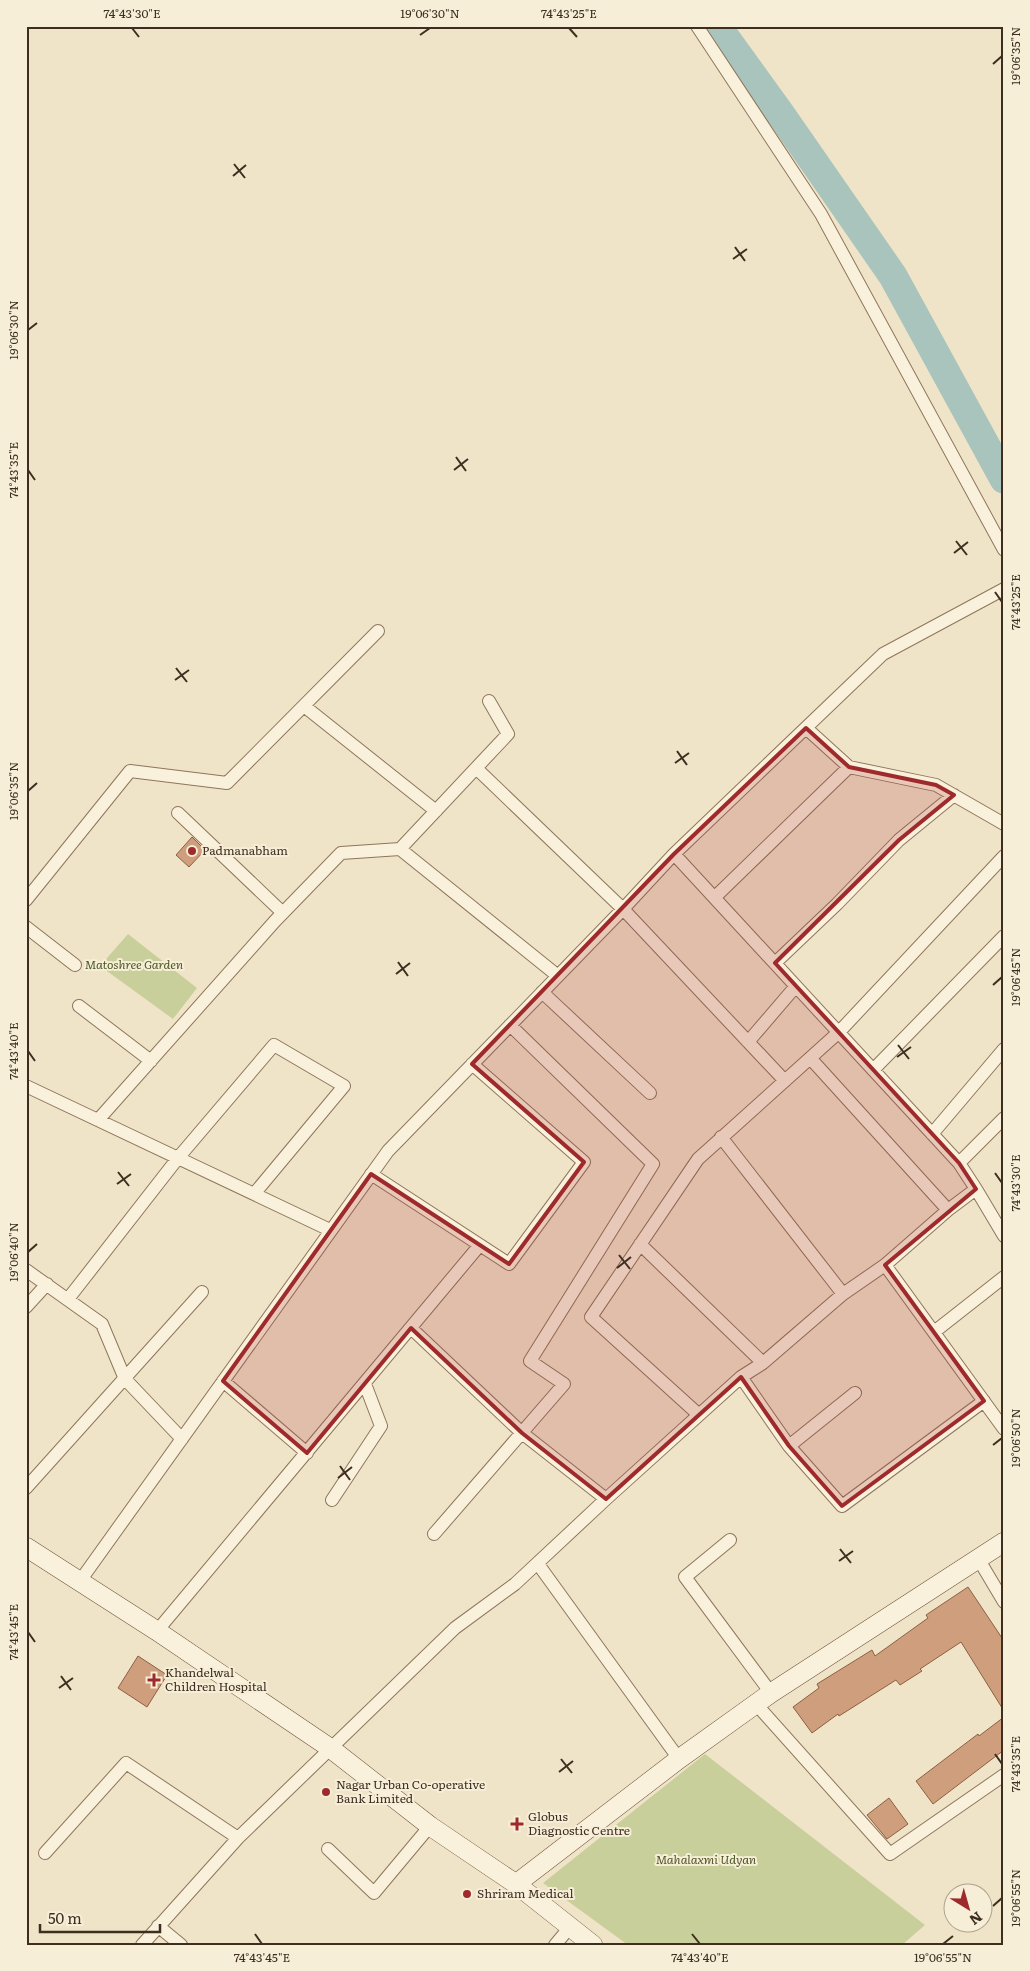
<svg xmlns="http://www.w3.org/2000/svg" width="1030" height="1971" viewBox="0 0 1030 1971" font-family="Literata,serif">
<style>
.green{fill:#c9cf9b}
.lines{fill:none;stroke-linecap:round;stroke-linejoin:round}
.river{stroke:#a9c4bc;stroke-width:29}
.building{fill:#cf9f7d;stroke:#8d5f41}
.street-casing{stroke:#8d765c;stroke-width:14}
.secondary-casing{stroke:#6f573f;stroke-width:20}
.street{stroke:#faf1dc;stroke-width:12}
.secondary{stroke:#faf1dc;stroke-width:19}
.marked{fill:#9e2a2b;fill-opacity:0.2;stroke:#9e2a2b;stroke-width:4;stroke-linejoin:round}
.ticks{fill:none;stroke:#3d2e20;stroke-width:2}
.poi-dot{fill:#9e2a2b;stroke:#f7eed8;stroke-width:2}
.labels{text-anchor:middle;stroke-width:4;stroke-linejoin:round;paint-order:stroke}
.poi-label{font-size:12px;fill:#3d2e20;stroke:#f7eed8;text-anchor:start}
.park-label{font-size:12px;font-style:italic;fill:#4d5a26;stroke:#f7eed8}
.neatline{fill:none;stroke:#3d2e20;stroke-width:2}
.ticks-label{font-size:12px;text-anchor:middle;fill:#3d2e20}
</style>
<rect width="100%" height="100%" fill="#f0e4c8"/>
<path class="green" d="M128,934l69,54 -24,31 -73,-53z
M705,1754l220,171 -23,20h-274l-85,-62z"/>
<g class="lines">
<path class="river" d="M717,26l65,90 111,160 111,203"/>
</g>
<path class="building" d="M192,837l13,13 -16,17 -13,-12z
M968,1587l36,54v70l-43,-69 -41,27 2,2 -22,14 -4,-5 -57,36 -1,-2 -26,19 -19,-26 26,-19 -2,-4 55,-34 3,6 53,-38 -2,-3z
M138,1656l29,19 -20,32 -29,-19z
M1004,1717v33l-71,54 -17,-23 62,-47 1,2z
M889,1798l19,26 -21,15 -20,-24z"/>
<g class="lines">
<defs>
<path id="street" d="M697,26l124,188 183,336
M304,706l132,105
M806,728l43,39 87,18 68,39
M476,768l147,141 162,172
M178,813l105,100
M400,849l158,127
M715,897l134,-130
M26,900l104,-129 97,12 151,-152
M26,927l49,38
M775,963l62,-59 62,-64 55,-45
M542,992l108,101
M79,1006l72,55
M748,1042l48,-56
M811,1059l137,151
M873,1070l131,-134
M26,1086l304,144
M98,1120l177,-199 66,-68 59,-4 108,-115 -19,-33
M932,1134l72,-85
M721,1137l122,157
M959,1163l-285,-309 209,-200 121,-65
M371,1174l138,90 75,-102 -112,-98
M976,1189l28,47
M640,1244l123,119
M885,1265l119,164
M26,1270l76,54 23,55 57,60
M68,1299l110,-141 96,-113 70,41 -90,108
M26,1307l21,-23
M411,1328l111,105 84,66
M934,1332l70,-55
M741,1377l48,69 53,60 142,-105
M223,1381l84,72
M698,1414l-107,-97 107,-158 141,-127 165,-176
M789,1446l66,-53
M26,1488l176,-196
M332,1500l49,-74 -16,-42
M434,1534l130,-150 -34,-23 123,-197 -143,-139
M730,1540l-45,37 86,116
M979,1560l25,42
M538,1564l141,195
M80,1581l308,-430 235,-242 51,-55
M157,1631l322,-385
M756,1704l134,150 114,-79
M328,1849l46,44 56,-67
M45,1853l81,-90 112,75
M158,1926l23,19
M142,1945l96,-107 217,-210 60,-44 91,-85 135,-122 22,-14 80,-69 42,-29 63,-55 28,-21 -17,-26 45,-45
M555,1945l15,-18"/>
<path id="secondary" d="M26,1547l131,84 173,117 100,78 86,58 77,61
M516,1884l163,-125 92,-66 233,-151"/>
</defs>
<use href="#street" class="street-casing"/>
<use href="#secondary" class="secondary-casing"/>
<use href="#street" class="street"/>
<use href="#secondary" class="secondary"/>
</g>
<path class="marked" d="M806,728l43,39 87,18 18,10 -55,45 -124,123 184,200 17,26 -91,76 99,136 -142,105 -53,-60 -48,-69 -135,122 -84,-66 -111,-105 -104,125 -84,-72 148,-207 138,90 75,-102 -112,-98 202,-210z"/>
<path class="ticks" d="M132,28l7,9M569,28l8,9M420,35l10,-7M993,64l9,-8M234,164l11,14M233,176l13,-11M735,247l10,14M733,259l14,-10M28,330l9,-7M456,457l10,14M28,470l7,10M454,470l14,-11M956,541l11,14M954,553l14,-11M995,592l7,10M176,668l11,14M175,680l14,-10M677,751l10,14M675,763l14,-10M28,791l9,-8M398,962l10,14M396,974l14,-11M993,985l9,-8M898,1045l11,14M28,1051l7,10M897,1057l14,-10M118,1172l11,14M995,1173l7,10M117,1184l14,-10M28,1252l9,-8M619,1255l11,14M617,1268l14,-11M993,1445l9,-7M340,1466l10,14M338,1478l14,-11M840,1549l11,14M839,1561l14,-10M28,1632l7,10M61,1676l10,14M59,1688l14,-10M995,1754l7,10M561,1759l11,14M559,1772l14,-11M993,1906l9,-8M255,1934l7,10M692,1934l8,10M943,1944l10,-8"/>
<g class="poi-dot">
<circle cx="192" cy="851" r="5"/>
<path d="M151.5 1672.5h5v5h5v5h-5v5h-5v-5h-5v-5h5z"/>
<circle cx="326" cy="1792" r="5"/>
<path d="M514.5 1816.5h5v5h5v5h-5v5h-5v-5h-5v-5h5z"/>
<circle cx="467" cy="1894" r="5"/>
</g>
<g class="labels">
<g class="poi-label">
<text x="202" y="855">Padmanabham</text>
<text x="165" y="1677">Khandelwal<tspan x="165" dy="14">Children Hospital</tspan></text>
<text x="336" y="1789">Nagar Urban Co-operative<tspan x="336" dy="14">Bank Limited</tspan></text>
<text x="528" y="1821">Globus<tspan x="528" dy="14">Diagnostic Centre</tspan></text>
<text x="477" y="1898">Shriram Medical</text>
</g>
<g class="park-label">
<text x="134" y="969">Matoshree Garden</text>
<text x="706" y="1864">Mahalaxmi Udyan</text>
</g>
</g>
<rect width="1030" height="1971" fill="none" stroke="#f7eed8" stroke-width="55"/>
<g transform="translate(968 1908) rotate(143)"><circle r="24" fill="#f7eed8" stroke="#ada18e"/>
<path d="M0-4L9 19L0 12L-9 19Z" fill="#9e2a2b"/>
<text y="-8" font-size="14" font-weight="bold" text-anchor="middle" fill="#3d2e20">N</text>
</g>
<path d="M40 1924v8h120v-8" fill="none" stroke="#3d2e20" stroke-width="2.5"/>
<text x="48" y="1924" font-size="15" fill="#3d2e20" stroke="#f7eed8" stroke-width="4" paint-order="stroke">50 m</text>
<rect x="28" y="28" width="974" height="1916" class="neatline"/>
<g class="ticks-label">
<text x="132" y="18">74°43'30"E</text>
<text x="430" y="18">19°06'30"N</text>
<text x="569" y="18">74°43'25"E</text>
<text transform="translate(1016 56) rotate(-90)" y="4">19°06'35"N</text>
<text transform="translate(14 330) rotate(-90)" y="4">19°06'30"N</text>
<text transform="translate(14 470) rotate(-90)" y="4">74°43'35"E</text>
<text transform="translate(1016 602) rotate(-90)" y="4">74°43'25"E</text>
<text transform="translate(14 791) rotate(-90)" y="4">19°06'35"N</text>
<text transform="translate(1016 977) rotate(-90)" y="4">19°06'45"N</text>
<text transform="translate(14 1051) rotate(-90)" y="4">74°43'40"E</text>
<text transform="translate(1016 1183) rotate(-90)" y="4">74°43'30"E</text>
<text transform="translate(14 1252) rotate(-90)" y="4">19°06'40"N</text>
<text transform="translate(1016 1438) rotate(-90)" y="4">19°06'50"N</text>
<text transform="translate(14 1632) rotate(-90)" y="4">74°43'45"E</text>
<text transform="translate(1016 1764) rotate(-90)" y="4">74°43'35"E</text>
<text transform="translate(1016 1898) rotate(-90)" y="4">19°06'55"N</text>
<text x="262" y="1962">74°43'45"E</text>
<text x="700" y="1962">74°43'40"E</text>
<text x="943" y="1962">19°06'55"N</text>
</g>
</svg>
